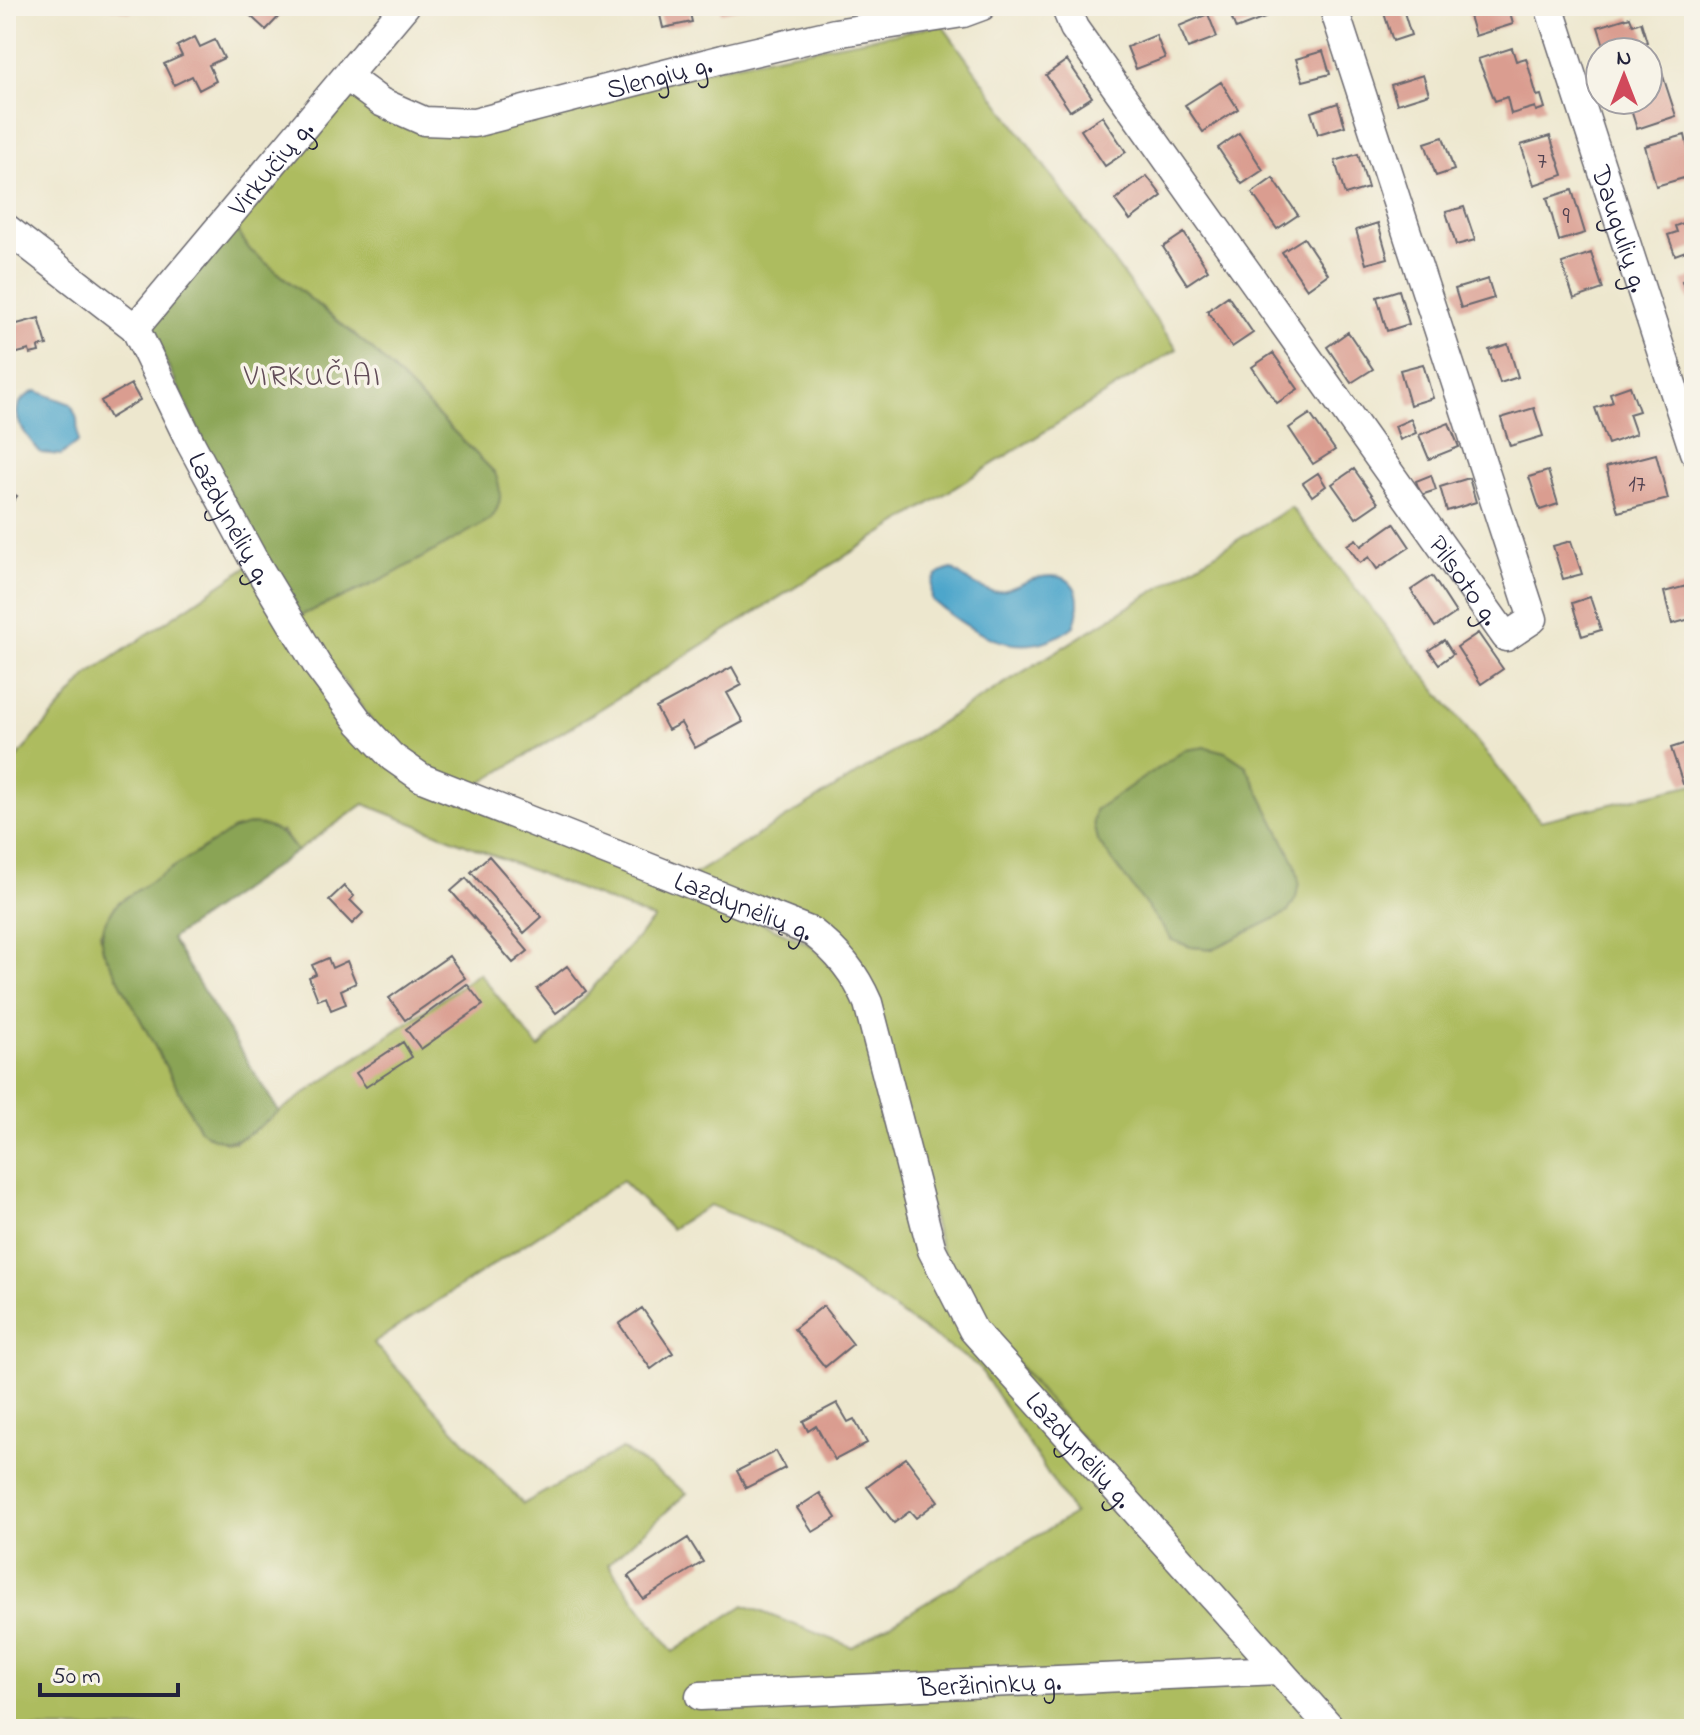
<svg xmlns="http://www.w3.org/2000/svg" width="1700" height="1735" viewBox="0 0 1700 1735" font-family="'Indie Flower',sans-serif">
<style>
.green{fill:#adbc5e;stroke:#686f4c;stroke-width:2;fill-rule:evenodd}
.forest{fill:#8aa455;stroke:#566348;stroke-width:2}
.water{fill:#4da6cb;stroke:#386483;stroke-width:2}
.building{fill:#da9d90}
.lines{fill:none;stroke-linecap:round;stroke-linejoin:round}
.minor-casing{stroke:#69676e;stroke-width:31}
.minor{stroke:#fff;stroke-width:28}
.labels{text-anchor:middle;stroke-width:7;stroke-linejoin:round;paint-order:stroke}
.number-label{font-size:24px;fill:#504150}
.street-label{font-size:28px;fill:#22223b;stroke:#f7f3e8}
.neighbourhood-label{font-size:30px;letter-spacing:2px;fill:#624d59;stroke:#f7f3e8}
</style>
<rect width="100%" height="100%" fill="#f7f3e8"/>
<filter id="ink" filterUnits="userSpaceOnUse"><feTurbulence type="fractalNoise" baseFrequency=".0125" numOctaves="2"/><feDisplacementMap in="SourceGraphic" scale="16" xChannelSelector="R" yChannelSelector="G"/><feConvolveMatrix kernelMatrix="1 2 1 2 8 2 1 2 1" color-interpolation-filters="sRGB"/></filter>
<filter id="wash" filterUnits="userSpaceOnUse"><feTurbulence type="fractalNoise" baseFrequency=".006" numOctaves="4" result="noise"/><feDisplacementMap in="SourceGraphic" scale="32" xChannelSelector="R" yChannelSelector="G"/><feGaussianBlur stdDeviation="1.8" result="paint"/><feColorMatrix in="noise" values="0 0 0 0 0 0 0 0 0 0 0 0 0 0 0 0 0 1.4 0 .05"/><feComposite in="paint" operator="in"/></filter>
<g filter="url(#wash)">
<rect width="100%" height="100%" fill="#ede7ce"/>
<path class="green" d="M942,25l235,324 -705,440 -26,-10 -62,-41 -87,-121 87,-38 111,-106 -123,-124 -122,-99 -16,-24 116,-136 73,39 347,-72z
M1291,507l249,314 154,-37v945h-349l-353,-391 -50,-86 -78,-279 -171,-98zM1288,912l-75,37 -22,-2 -19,-7z
M248,566l119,183 444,196 40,42 74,264 394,478h-1313v-959l83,-96zM364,804l290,115 -115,129 -60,-75 -244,169h-10l-25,-12 -97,-180 -3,-18 182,-101 15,20zM622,1181l49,48 39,-24 70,28 199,134 95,147 -222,133 -108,-42 -71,47 -65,-88 79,-71 -65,-44 -99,55 -150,-161z"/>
<path class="forest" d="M234,226l16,24 122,99 123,124c7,18 8,29 -4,46l-107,60 -87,38 -82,-151 -66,-140z
M1206,747l19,5 21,14 49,97 4,19 -3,16 -8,14 -75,37 -22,-2 -19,-7 -75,-100 -4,-18 2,-12 90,-60z
M253,824c23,3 30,9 44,27l-126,88 108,173c-27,19 -47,43 -79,18l-97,-180c-4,-22 3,-33 17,-49l114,-72z"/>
<path class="water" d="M36,391l35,13 6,15 1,23 -17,13 -20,-2c-17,-19 -41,-47 -5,-62z
M952,569c10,8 26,18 38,22 14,4 33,-10 47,-13 39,-9 47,16 37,48 -51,39 -99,10 -142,-26 -2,-19 2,-27 20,-31z"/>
<g id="blocks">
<path class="building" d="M105,6h28l-2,7z
M244,6h45l-23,24 -24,-22z
M658,6h39v1l-8,2 3,13 -29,6z
M719,6h28v1l-26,6z
M1227,6h33l5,12 -29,11z
M1387,6h15l9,29 -18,6 -11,-34z
M1466,6h42l5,18 -38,12z
M1208,14l9,23 -29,11 -9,-22z
M1630,17l3,8 8,-3 6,20 -32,10h-9l-8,-25z
M1156,35l9,23 -29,11 -9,-22z
M195,37l5,10 15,-7 9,18 -15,7 7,16 -17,9 -7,-14 -18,9 -10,-21 18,-8 -5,-10z
M1512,48l4,13 10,-3 11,38 4,-1 4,13 -9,3 -1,-4 -24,7 -4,-17 -12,4 -17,-42z
M1323,51l7,23 -27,7 -7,-22z
M1067,60l25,37 -22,14 -24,-36z
M1661,70l15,46 -39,13 -9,-29h20v-26z
M1423,75l6,19 -32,10 -6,-19z
M1221,82l17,27 -35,23 -18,-27z
M1338,103l7,23 -27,8 -7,-22z
M1102,116l24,36 -21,14 -24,-36z
M1239,133l24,37 -21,14 -24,-36z
M1685,135l9,40 -38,11 -11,-40z
M1550,136l13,39 -29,10 -13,-40z
M1443,137l11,33 -18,6 -11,-33z
M1358,154l10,34 -23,7 -10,-34z
M1147,176l15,20 -32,24 -15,-20z
M1273,178l25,37 -21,14 -25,-36z
M1572,190l13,43 -26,8 -12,-43z
M1464,207l11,33 -19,5 -10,-33z
M1694,219v29l-19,7 -7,-20 9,-3 -2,-6z
M1378,223l10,35 -22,6 -10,-34z
M1184,233l24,37 -21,14 -24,-37z
M1304,238l24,36 -21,15 -25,-37z
M1591,253l12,36 -29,10 -12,-36z
M1694,277v21l-6,2 -6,-19z
M1488,279l6,19 -33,10 -6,-19z
M1399,290l10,34 -22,7 -10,-34z
M1228,296l25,37 -21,14 -25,-36z
M39,318l8,27 -9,2 1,5 -9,2 -1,-4 -23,6v-29z
M1348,332l25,37 -22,14 -24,-36z
M1508,344l10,33 -18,6 -11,-33z
M1273,353l25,36 -21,14 -25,-36z
M1423,364l10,34 -23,7 -10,-35z
M131,384l9,16 -30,18 -9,-17z
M1630,386l9,25 -10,3 7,20 -28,10 -13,-36 18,-6 -3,-9z
M1534,408l9,28 -33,10 -9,-28z
M1310,414l25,36 -22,14 -24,-36z
M1411,419l5,14 -16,7 -5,-14z
M1449,423l10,24 -30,12 -10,-24z
M1656,454l12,45 -50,13 -12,-45z
M1354,469l24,34 -22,15 -24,-34z
M1548,471l10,33 -18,6 -11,-33z
M1318,473l8,13 -14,10 -9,-13z
M1431,475l5,15 -15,5 -5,-14z
M1469,478l7,24 -29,9 -7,-24z
M6,489l11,7 -11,15z
M1394,523l16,24 -33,22 -8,-12 -9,6 -13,-18 9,-6 5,7z
M1571,541l11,33 -19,5 -10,-33z
M1432,576l24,37 -21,14 -24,-37z
M1694,584v34l-22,6 -8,-32z
M1590,597l11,33 -19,6 -10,-33z
M1478,633l25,36 -22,15 -24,-37z
M1444,640l9,14 -14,10 -10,-14z
M1694,655v33h-1l-9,-30z
M732,667l10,18 -15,8 16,29 -48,26 -14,-25 -13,7 -12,-22z
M1692,741l2,39 -11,4 -12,-36z
M489,856l53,61 -18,16 -53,-61z
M466,878l62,73 -15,12 -62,-72z
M344,886l10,10 -4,4 13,13 -11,11 -23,-24z
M449,956l16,22 -60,42 -16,-22z
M328,958l4,10 15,-7 9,22 -15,7 5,14 -15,6 -5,-13 -8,3 -9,-23 7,-3 -4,-9z
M567,966l19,25 -30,22 -19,-24z
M467,984l16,21 -62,44 -15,-20z
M403,1042l9,15 -46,30 -10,-14z
M823,1306l30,38 -28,23 -31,-38z
M642,1308l31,45 -22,16 -32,-45z
M837,1403l11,19 6,-3 13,24 -32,17 -19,-34 -8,5 -5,-10z
M776,1451l9,17 -39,20 -9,-17z
M906,1458l32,43 -22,17 -6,-7 -16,12 -27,-36z
M820,1493l16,25 -23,14 -16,-24z
M688,1538l15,24 -60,37 -15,-23z"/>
</g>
</g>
<g filter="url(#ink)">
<use href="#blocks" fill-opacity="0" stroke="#69676e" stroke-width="2"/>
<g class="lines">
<defs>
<g id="minor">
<path id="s1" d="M1065,6l9,22 432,609 27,-18 -200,-613"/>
<path id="s2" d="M1549,6l145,446"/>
<path id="s3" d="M347,77l34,25 43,19 50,2 249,-64 112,-26 128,-20 19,-7"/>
<path id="s4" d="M6,228l129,100 56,116 61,113 65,108 43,58 32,34 30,21 390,154c26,20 43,41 56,71l64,247 41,80 359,399"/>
<path id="s5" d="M135,328l270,-322"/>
<path id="s6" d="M700,1696l579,-26"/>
</g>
</defs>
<use href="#minor" class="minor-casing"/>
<use href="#minor" class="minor"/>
</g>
</g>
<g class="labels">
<g class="number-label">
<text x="1542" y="168">7</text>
<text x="1566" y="223">9</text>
<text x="1637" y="491">17</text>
</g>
<g class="street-label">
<text dy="10" stroke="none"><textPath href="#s3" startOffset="330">Slengių g.</textPath></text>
<text dy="10" stroke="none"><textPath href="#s5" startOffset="210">Virkučių g.</textPath></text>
<text dy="10" stroke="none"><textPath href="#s2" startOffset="234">Daugulių g.</textPath></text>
<text dy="10" stroke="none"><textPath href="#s4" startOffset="376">Lazdynėlių g.</textPath></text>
<text dy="10" stroke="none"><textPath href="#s1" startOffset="700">Pilsoto g.</textPath></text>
<text dy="10" stroke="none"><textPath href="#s4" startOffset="1048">Lazdynėlių g.</textPath></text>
<text dy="10" stroke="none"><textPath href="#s4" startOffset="1718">Lazdynėlių g.</textPath></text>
<text dy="10" stroke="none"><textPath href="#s6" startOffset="290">Beržininkų g.</textPath></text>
</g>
<g class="neighbourhood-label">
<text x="313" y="385">VIRKUČIAI</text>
</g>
</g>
<rect width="1700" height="1735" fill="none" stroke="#f7f3e8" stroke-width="32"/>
<g transform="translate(1624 76)"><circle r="38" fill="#f7f3e8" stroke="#a29fa3" stroke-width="2"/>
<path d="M0-6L14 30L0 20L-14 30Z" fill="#d1495b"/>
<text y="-12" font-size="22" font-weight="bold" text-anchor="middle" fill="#22223b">N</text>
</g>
<path d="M40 1683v12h138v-12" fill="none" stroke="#22223b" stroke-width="4"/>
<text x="52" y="1683" font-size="24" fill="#22223b" stroke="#f7f3e8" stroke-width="6" paint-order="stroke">50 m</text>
</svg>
